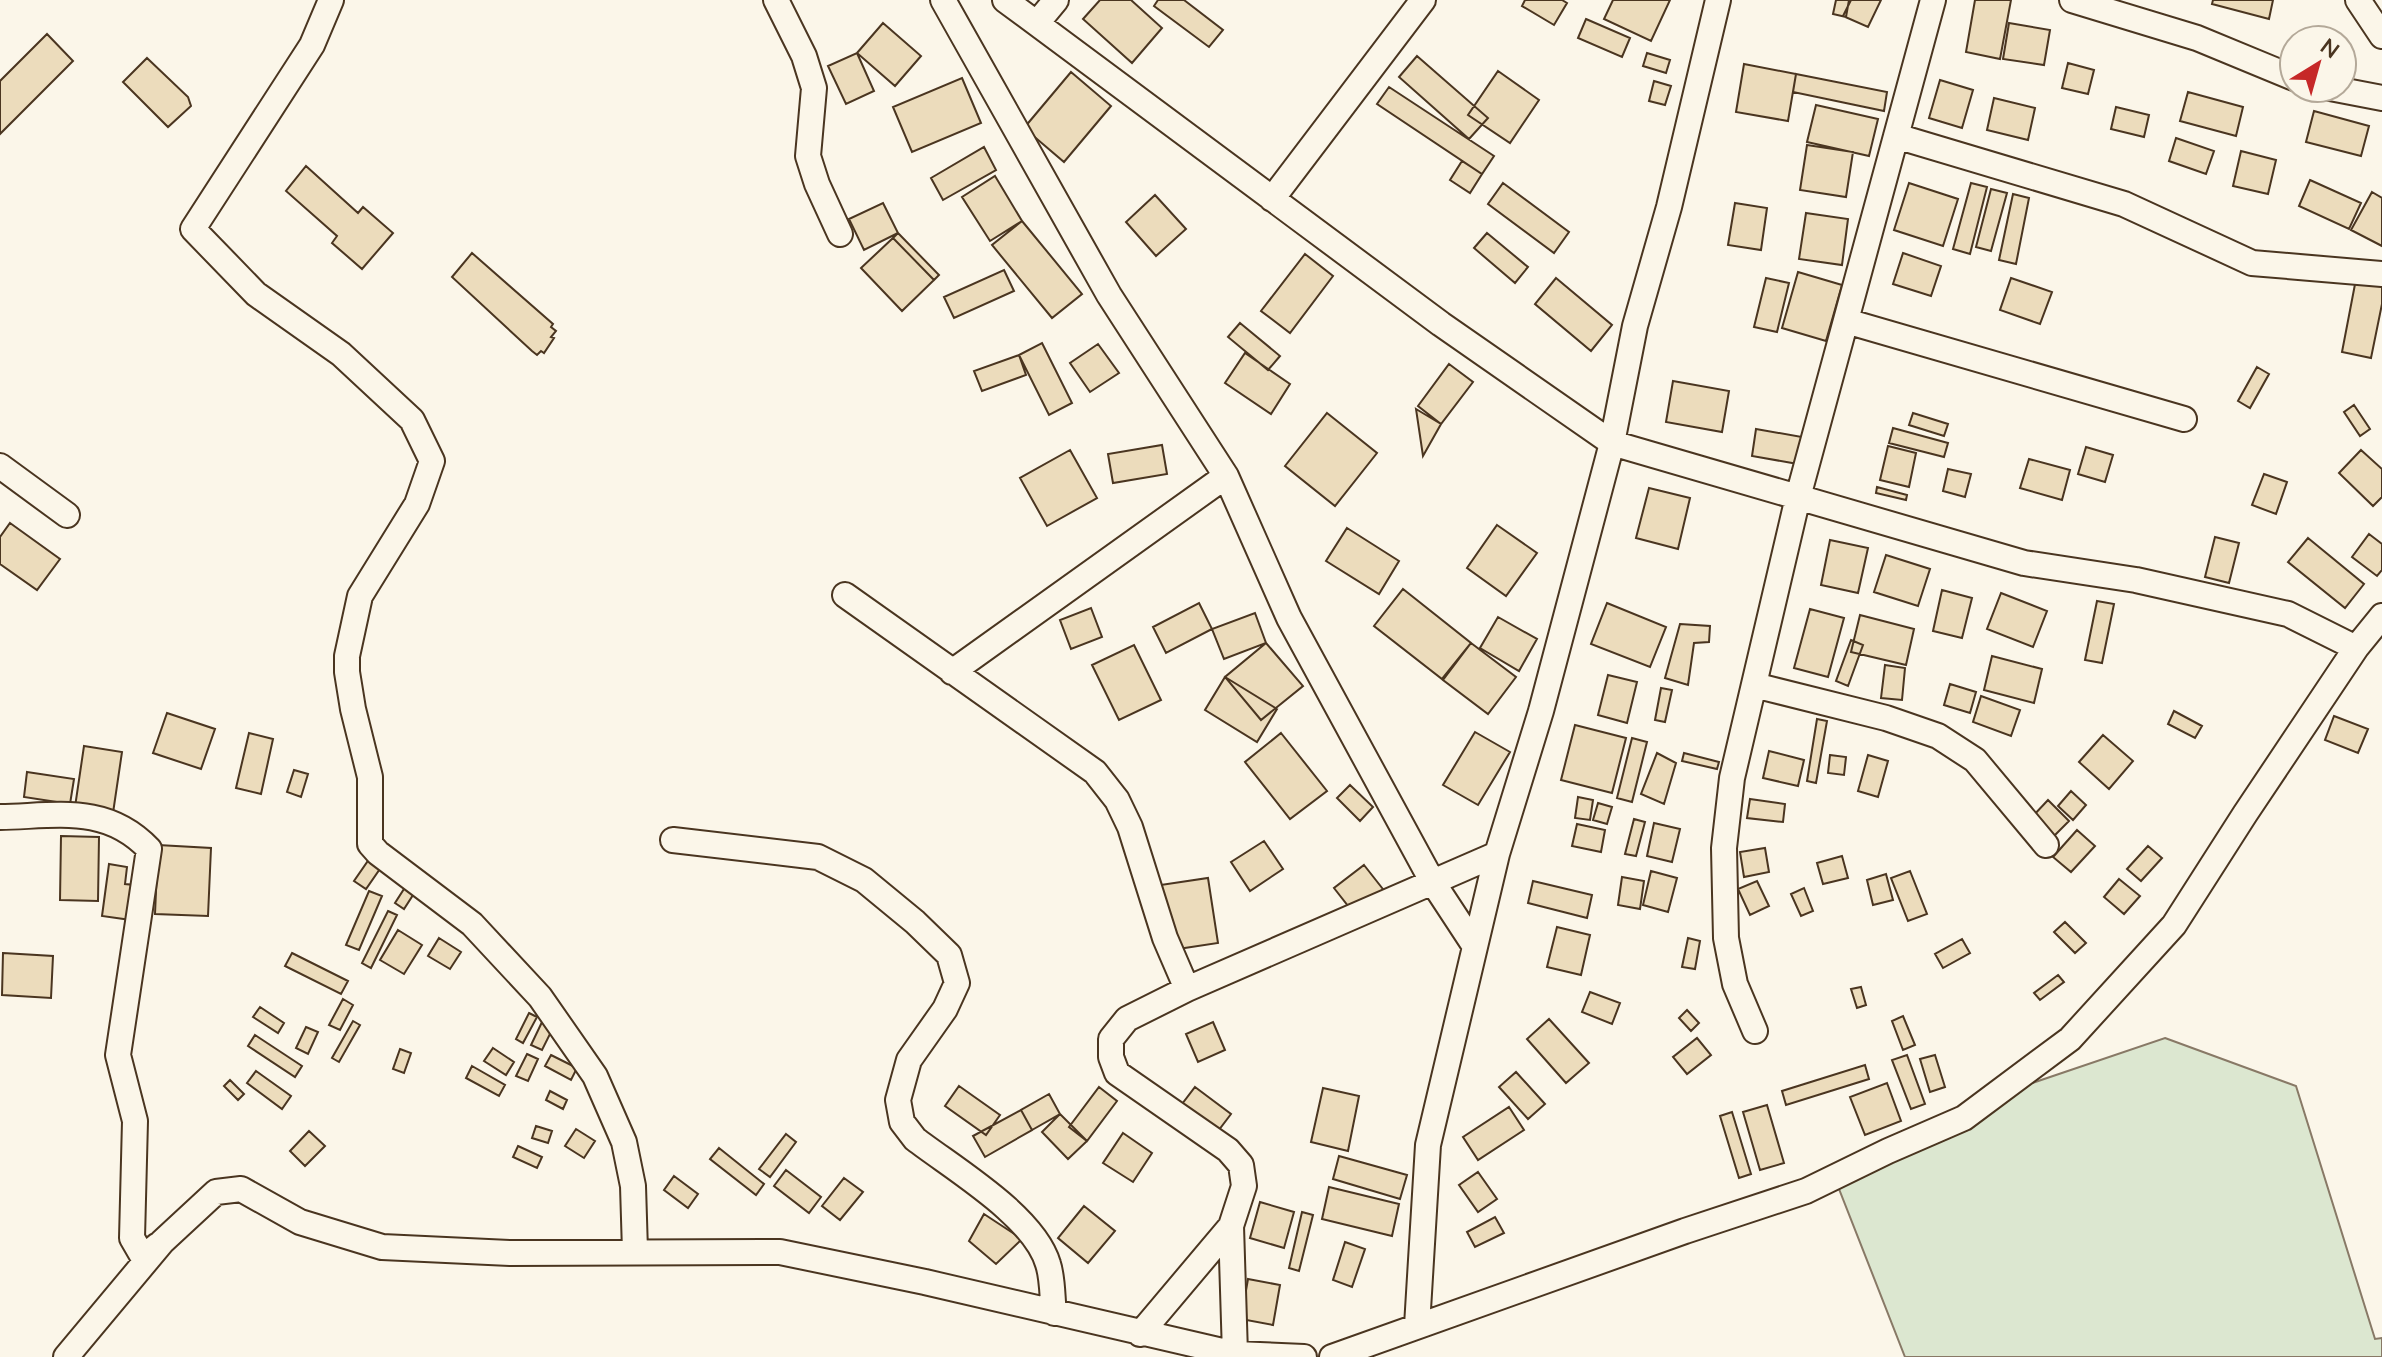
<svg xmlns="http://www.w3.org/2000/svg" width="2382" height="1357" viewBox="0 0 2382 1357" font-family="'Nunito Sans',sans-serif">
<style>
.green{fill:#dce7d0;stroke:#887966;stroke-width:2}
.building{fill:#ecdcbc;stroke:#4a3520;stroke-width:2}
.lines{fill:none;stroke-linecap:round;stroke-linejoin:round}
.minor-casing{stroke:#4a3520;stroke-width:28}
.minor{stroke:#fbf6e9;stroke-width:24}
</style>
<rect width="100%" height="100%" fill="#fbf6e9"/>
<path class="green" d="M2165,1038l131,48 79,253 7,-1v19h-477l-75,-191 173,-73z"/>
<path class="building" d="M1100,0h31l31,28 -30,35 -49,-44z
M1158,0h26l39,30 -14,17 -55,-41z
M1525,0h37l5,3 -13,22 -32,-19z
M1613,0h57l-19,41 -47,-22z
M1836,0h13l-3,17 -13,-3z
M1851,0h30l-13,27 -25,-11z
M1975,0h36l-11,59 -34,-7z
M2213,0h60l-4,19 -57,-15z
M1586,19l44,19 -8,19 -44,-19z
M883,23l38,33 -26,30 -38,-33z
M2009,23l41,7 -6,35 -41,-6z
M47,34l26,27 -73,73v-53z
M857,53l17,38 -28,13 -18,-38z
M1647,53l23,7 -4,13 -23,-7z
M1417,56l71,62 -19,21 -70,-62z
M147,58l41,39 3,9 -23,21 -45,-45z
M2068,63l26,7 -6,24 -26,-6z
M1744,64l52,10 -8,47 -52,-9z
M1498,71l41,29 -29,43 -42,-28z
M1071,72l40,34 -47,56 -40,-34z
M1796,74l91,18 -3,19 -91,-19z
M962,78l19,45 -69,29 -19,-45z
M1940,80l33,10 -11,38 -33,-10z
M1654,81l17,5 -6,19 -16,-4z
M1389,87l105,69 -12,18 -105,-70z
M2188,92l55,15 -7,29 -56,-15z
M1994,98l41,10 -7,32 -41,-10z
M1816,105l62,14 -9,37 -62,-14z
M2116,107l33,8 -5,22 -33,-8z
M2314,111l55,15 -8,30 -55,-14z
M2176,138l38,13 -8,23 -37,-13z
M1807,145l46,7 -7,45 -46,-7z
M984,147l12,23 -53,30 -12,-22z
M2241,151l35,9 -8,34 -35,-8z
M1462,161l20,13 -12,19 -20,-13z
M306,166l52,47 5,-6 30,26 -31,36 -30,-26 5,-7 -51,-45z
M995,176l27,45 -32,20 -28,-44z
M2310,180l51,23 -12,26 -50,-23z
M1503,183l66,49 -15,21 -66,-49z
M1909,183l49,16 -15,47 -49,-16z
M1971,183l16,4 -17,67 -17,-5z
M1991,189l16,4 -16,58 -15,-4z
M2372,192l10,6v48l-31,-16z
M2013,194l16,4 -13,66 -17,-4z
M1155,195l31,34 -30,27 -30,-34z
M883,203l15,30 -34,17 -15,-31z
M1735,203l32,5 -6,42 -33,-5z
M1806,213l42,6 -6,46 -43,-6z
M1022,221l60,73 -30,24 -60,-73z
M898,233l41,42 -5,5 -41,-42z
M1487,233l41,34 -13,16 -41,-35z
M893,238l41,42 -32,31 -41,-43z
M472,253l81,71 -2,3 5,4 -5,6 3,1 -10,15 -3,-2 -4,4 -5,-4 -80,-74z
M1903,253l38,13 -10,30 -38,-12z
M1305,254l28,22 -43,57 -29,-22z
M1004,270l10,21 -60,27 -10,-21z
M1798,272l44,13 -16,56 -44,-13z
M1556,278l56,47 -21,26 -56,-47z
M1766,278l23,5 -12,49 -23,-5z
M2011,278l41,14 -12,32 -40,-14z
M2356,279l26,5v20l-11,54 -29,-6z
M1240,323l40,33 -12,14 -40,-33z
M1042,343l30,60 -23,12 -30,-60z
M1098,344l21,29 -29,19 -20,-29z
M1245,353l45,31 -19,30 -46,-31z
M1019,355l7,20 -44,16 -8,-20z
M1449,364l24,18 -32,42 -23,-18z
M2257,367l12,7 -19,34 -12,-7z
M1673,381l56,10 -7,41 -56,-10z
M2354,405l16,24 -10,7 -16,-24z
M1416,409l25,15 -18,32z
M1327,413l50,40 -42,53 -50,-40z
M1913,413l35,11 -4,12 -35,-11z
M1893,428l55,15 -4,14 -55,-14z
M1756,429l46,8 -4,27 -46,-8z
M1162,445l5,29 -54,9 -5,-29z
M1888,446l28,7 -7,34 -29,-7z
M2086,447l27,8 -8,27 -27,-8z
M1070,450l27,48 -50,28 -27,-48z
M2361,450l21,19v28l-9,9 -34,-33z
M2029,459l41,11 -8,30 -42,-12z
M1948,469l23,5 -6,23 -22,-6z
M2264,474l23,8 -11,32 -24,-9z
M1877,487l30,8 -1,5 -30,-7z
M1649,488l41,10 -12,51 -42,-11z
M10,523l50,36 -23,31 -37,-26v-27z
M1497,525l40,28 -31,43 -39,-28z
M1347,528l52,33 -20,33 -53,-33z
M2369,534l13,10v26l-5,6 -25,-19z
M2215,537l24,6 -10,40 -24,-6z
M2308,538l56,46 -19,24 -57,-46z
M1830,540l38,8 -10,45 -37,-8z
M1886,555l44,14 -12,37 -44,-14z
M1403,589l68,54 -29,36 -68,-53z
M1942,590l30,8 -10,40 -29,-7z
M2001,593l46,18 -14,36 -46,-18z
M2097,601l17,3 -12,59 -17,-3z
M1199,603l13,26 -46,24 -13,-26z
M1607,603l59,24 -16,40 -59,-23z
M1091,608l11,29 -31,12 -11,-29z
M1810,609l34,9 -16,59 -34,-9z
M1255,613l11,30 -42,16 -12,-30z
M1860,615l54,14 -8,36 -55,-13z
M1498,617l39,22 -18,32 -39,-23z
M1680,624l30,2 -1,16 -15,1 -6,42 -23,-7z
M1851,640l12,5 -15,41 -12,-5z
M1266,643l37,43 -42,34 -36,-43z
M1471,643l45,34 -28,37 -45,-34z
M1134,645l27,55 -42,20 -27,-55z
M1992,656l50,13 -8,34 -50,-13z
M1885,665l20,3 -3,32 -21,-2z
M1608,675l29,7 -10,41 -29,-8z
M1225,677l52,32 -20,33 -52,-32z
M1950,684l26,8 -6,21 -26,-8z
M1661,688l11,2 -7,32 -10,-2z
M1981,696l39,14 -9,26 -38,-14z
M2174,711l28,15 -7,12 -27,-14z
M167,713l48,16 -14,40 -48,-16z
M2334,716l34,13 -10,24 -33,-13z
M1817,719l10,2 -11,62 -9,-2z
M1575,725l51,13 -14,55 -51,-13z
M1475,732l35,20 -32,53 -35,-20z
M249,733l24,6 -12,55 -25,-6z
M1281,733l46,58 -37,28 -45,-57z
M2103,735l30,26 -24,28 -30,-27z
M1632,738l15,4 -15,60 -15,-4z
M84,746l38,6 -9,61 -38,-6z
M1769,751l35,9 -6,26 -35,-8z
M1657,753l19,10 -12,41 -23,-10z
M1684,753l35,9 -2,7 -35,-8z
M1830,755l16,2 -2,18 -16,-2z
M1868,755l20,6 -10,36 -20,-6z
M294,770l14,4 -7,23 -14,-5z
M27,772l47,7 -4,25 -46,-7z
M1350,785l23,22 -13,14 -23,-23z
M2071,791l15,14 -13,15 -15,-14z
M1578,797l15,3 -3,20 -15,-2z
M1750,799l35,5 -2,18 -36,-4z
M2048,800l21,21 -17,17 -21,-20z
M1598,803l14,4 -5,17 -14,-4z
M1634,819l11,3 -9,34 -11,-2z
M1654,823l26,6 -8,33 -25,-6z
M1577,824l28,6 -4,22 -29,-6z
M2077,830l18,16 -24,26 -18,-15z
M61,836l38,1 -1,64 -38,-1z
M1264,841l19,28 -33,22 -19,-29z
M158,845l53,3 -3,68 -53,-2z
M2148,846l14,12 -21,23 -14,-12z
M1765,848l4,24 -25,5 -4,-25z
M372,855l12,8 -18,26 -12,-8z
M1842,856l6,22 -25,6 -6,-21z
M109,864l18,3 -2,17 10,1 -4,35 -29,-4z
M1364,865l22,28 -30,23 -22,-28z
M1651,871l26,7 -9,34 -25,-7z
M1910,871l17,43 -19,7 -17,-43z
M1886,874l7,26 -20,5 -6,-25z
M413,875l9,6 -18,28 -9,-6z
M1622,877l22,4 -4,28 -22,-4z
M1208,878l10,65 -60,9 -11,-65z
M2119,879l21,17 -16,18 -20,-17z
M1533,881l59,14 -5,23 -59,-15z
M1757,881l12,25 -19,9 -12,-26z
M1804,888l9,23 -12,5 -10,-22z
M369,891l13,5 -23,54 -13,-5z
M388,911l9,4 -26,53 -9,-5z
M2065,922l21,21 -11,10 -21,-21z
M1557,927l33,8 -9,40 -34,-8z
M398,930l24,15 -18,29 -24,-14z
M439,938l22,14 -11,17 -22,-13z
M1688,938l12,3 -5,28 -13,-2z
M1962,939l8,14 -27,15 -8,-14z
M3,953l50,3 -2,42 -49,-3z
M292,953l56,28 -7,13 -56,-28z
M2058,975l6,7 -24,18 -6,-7z
M1861,987l5,18 -9,3 -6,-19z
M1590,992l30,11 -8,21 -30,-12z
M343,999l10,6 -13,25 -11,-5z
M260,1007l24,16 -6,10 -25,-16z
M1687,1010l12,13 -8,8 -12,-13z
M529,1013l8,4 -14,26 -7,-4z
M1903,1016l12,29 -12,5 -11,-29z
M1549,1019l40,44 -23,20 -39,-44z
M543,1020l11,6 -12,24 -11,-5z
M353,1021l7,4 -21,37 -7,-4z
M1213,1022l12,28 -27,12 -12,-28z
M306,1027l12,5 -10,22 -12,-6z
M255,1035l47,31 -7,11 -47,-31z
M1697,1038l14,17 -24,19 -14,-17z
M493,1048l21,14 -8,13 -22,-14z
M400,1049l11,4 -7,20 -11,-4z
M527,1054l11,5 -10,22 -12,-5z
M551,1055l26,13 -6,12 -26,-14z
M1907,1055l18,49 -14,5 -19,-49z
M1935,1055l10,32 -15,5 -10,-33z
M1865,1065l4,14 -83,26 -4,-14z
M472,1066l33,19 -6,11 -33,-18z
M256,1071l35,25 -9,13 -35,-26z
M1516,1072l29,32 -17,15 -29,-32z
M230,1080l14,14 -6,6 -14,-14z
M1887,1083l14,38 -36,14 -15,-38z
M959,1086l41,29 -14,20 -41,-29z
M1099,1087l18,14 -30,40 -18,-14z
M1195,1087l36,27 -16,21 -36,-27z
M1323,1088l36,8 -11,55 -37,-9z
M550,1091l17,9 -4,9 -17,-9z
M1049,1094l11,20 -28,16 -11,-20z
M1767,1105l17,58 -24,7 -17,-58z
M1509,1107l15,23 -46,30 -15,-23z
M1021,1110l11,20 -47,27 -12,-21z
M1732,1112l19,62 -12,4 -19,-62z
M1060,1114l27,27 -19,18 -26,-27z
M536,1126l16,5 -4,12 -16,-5z
M576,1129l19,12 -11,17 -19,-12z
M309,1131l16,15 -20,20 -15,-15z
M1123,1133l29,20 -19,29 -30,-19z
M786,1134l10,8 -26,35 -11,-8z
M518,1146l24,11 -5,11 -24,-11z
M719,1148l45,36 -8,11 -46,-36z
M1339,1156l68,19 -7,24 -67,-20z
M786,1170l35,27 -12,16 -35,-27z
M1478,1172l19,27 -19,13 -19,-27z
M674,1176l24,18 -10,14 -24,-18z
M844,1178l19,14 -23,28 -18,-14z
M1329,1187l70,17 -7,32 -70,-17z
M1260,1202l34,10 -10,36 -34,-10z
M1084,1206l31,25 -27,32 -30,-25z
M1302,1212l11,3 -14,56 -10,-3z
M984,1214l38,25 -26,25 -27,-23z
M1495,1217l9,16 -29,14 -8,-15z
M1345,1242l20,7 -13,38 -19,-7z
M1248,1279l32,6 -7,40 -32,-6z"/>
<g class="lines">
<defs>
<path id="minor" d="M331,0l-19,45 -119,184 63,65 85,60 71,66 20,41 -15,43 -57,92 -13,60v16l6,37 17,68v67l8,9 94,71 68,73 55,79 29,66 9,44 2,65
M776,0l28,56 10,32 -6,68 9,28 23,50
M943,0l166,295 117,181 63,142 143,263 42,64
M1005,0l436,324 171,119 412,120 112,17 152,34 68,34
M2072,0l125,38 97,40
M2358,0l24,36
M1037,23l19,-23
M2330,88l52,10
M1896,136l228,68 128,59 130,11
M1272,199l151,-199
M1846,321l338,98
M0,466l67,49
M845,595l250,177 22,28 13,27 35,111 22,51
M952,672l274,-196
M1754,685l132,33 52,18 37,24 71,85
M0,817c57,-1 106,-13 149,32l-31,206 17,66 -3,117 11,19 15,-12
M673,840l145,17 46,23 51,42 34,33 8,28 -12,26 -36,51 -11,40 4,22 13,17c39,30 119,77 133,125 5,15 4,34 6,49
M1755,1031l-20,-47 -9,-46 -2,-90 8,-70 66,-281 135,-497
M1417,1326l11,-181 69,-291 44,-143 71,-268 23,-117 34,-119 49,-207
M1140,1334l91,-108
M1235,1354l-4,-128 13,-40 -3,-21 -13,-15 -111,-77 -6,-16v-18l16,-20 60,-30 310,-135
M66,1357l96,-115 54,-50 25,-3 59,33 82,25 128,6 270,-1 145,30 310,72 69,3
M1332,1357l353,-126 121,-40 82,-40 76,-33 106,-79 104,-114 71,-111 111,-166 26,-32"/>
</defs>
<use href="#minor" class="minor-casing"/>
<use href="#minor" class="minor"/>
</g>
<g transform="translate(2318 64) rotate(37)"><circle r="38" fill="#fbf6e9" stroke="#b4a999" stroke-width="2"/>
<path d="M0-6L14 30L0 20L-14 30Z" fill="#c62828"/>
<text y="-12" font-size="22" font-weight="bold" text-anchor="middle" fill="#4a3520">N</text>
</g>
</svg>
